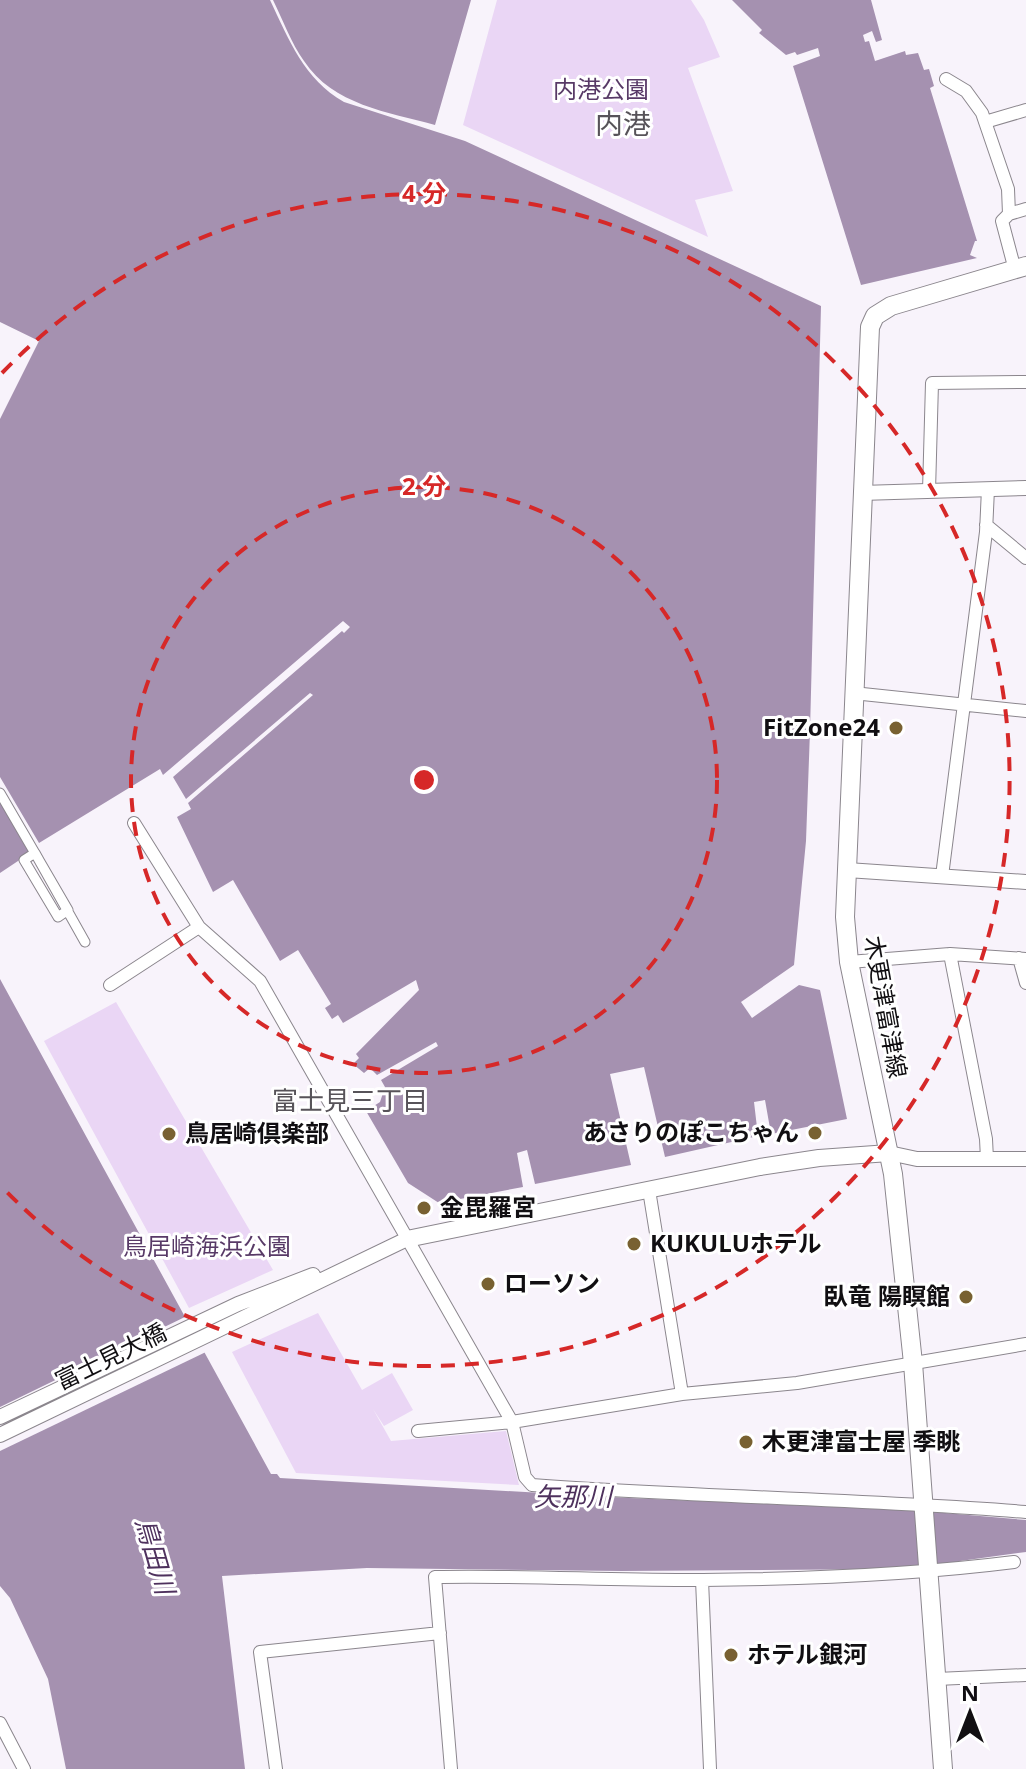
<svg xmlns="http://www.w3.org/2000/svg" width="1026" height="1769" viewBox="0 0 1026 1769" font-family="'Open Sans','Noto Sans JP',sans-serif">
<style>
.green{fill:#ead6f5}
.water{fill:#a591b0}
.pier{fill:#f8f3fb}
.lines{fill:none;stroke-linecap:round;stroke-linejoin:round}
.pedestrian-casing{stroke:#8b868d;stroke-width:11}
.minor-casing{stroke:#8b868d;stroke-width:14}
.tertiary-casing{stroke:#8b868d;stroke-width:16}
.secondary-casing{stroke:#8b868d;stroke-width:18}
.primary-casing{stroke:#8b868d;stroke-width:20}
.pedestrian{stroke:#fff;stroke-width:9}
.minor{stroke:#fff;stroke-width:12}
.tertiary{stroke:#fff;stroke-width:14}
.secondary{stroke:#fff;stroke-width:16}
.primary{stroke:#fff;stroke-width:18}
.ring{fill:none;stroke:#d62828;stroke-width:4;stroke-dasharray:14 10}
.poi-dot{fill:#786131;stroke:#fff;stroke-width:3}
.labels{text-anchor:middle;stroke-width:6;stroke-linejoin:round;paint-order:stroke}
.park-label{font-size:24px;fill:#583a67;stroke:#fff}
.poi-label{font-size:24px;font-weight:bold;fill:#110f12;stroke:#fff;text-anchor:start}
.street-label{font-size:24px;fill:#110f12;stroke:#fff}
.neighbourhood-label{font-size:26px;fill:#575359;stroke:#fff}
.water-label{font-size:26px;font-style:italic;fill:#4e315d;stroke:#fff}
.quarter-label{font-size:28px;fill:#575359;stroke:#fff}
.centre{fill:#d62828;stroke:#fff;stroke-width:4}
.ring-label{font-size:24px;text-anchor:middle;font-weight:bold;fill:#d62828;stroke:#fff;stroke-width:6;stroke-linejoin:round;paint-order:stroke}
</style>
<rect width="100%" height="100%" fill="#f8f3fb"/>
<path class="green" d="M497,0h194l13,20 16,37 -32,11 45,123 -38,9 13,37 -245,-112z
M116,1002l157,268 -84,38 -145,-267z
M318,1313l44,77 30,-17 21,37 -29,16 -11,-17 18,32 115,-10 13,54 -223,-12 -64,-121z"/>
<path class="water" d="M0,0h270c19,40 34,79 74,102l121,39 356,165 -11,425 -4,110 -12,124 -53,37 11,16 47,-33 21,5 27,129 -76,15 -6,-34 -11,2 4,34 -93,21 -21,-90 -34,7 21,91 -96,19 -8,-34 -10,3 6,34 -84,16 -31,-20 -42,-72 14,-9 5,-15 -4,-7 57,-34 -2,-4 -59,33 -7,-7 -6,5 -11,-9 6,-6 -3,-4 63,-64 -3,-10 -73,43 -5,-8 -6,4 -7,-11 6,-4 -33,-54 -18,11 -47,-81 -20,12 -36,-75 14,-8 -3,-6 125,-108 -3,-2 -124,106 -13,-22 169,-146 2,2 6,-6 -7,-6 -180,154 -3,-6 -121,74 -39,-66v-358l39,-78 -39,-19z
M273,0h198l-36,125c-47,-13 -102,-20 -131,-64 -13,-18 -21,-41 -31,-61z
M732,0h139l11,40 -6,2 -4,-11 -9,4 2,7 4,-1 6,20 30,-10 1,4 12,-2 6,17 5,-1 5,17 -4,2 47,153h-2l-5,14 7,3 -116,27 -68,-219 27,-10 -2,-8 -21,7 -2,-3 -9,3 -27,-22 3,-3z
M0,800l30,53 -30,20z
M0,979l271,495h6l3,4 349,20 281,12 116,10v32l-66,9 -1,4 -47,4 -291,2 -254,-3 -145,8 23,193h-179l-18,-90 -38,-81 -10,-12z"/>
<path class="pier" d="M189,1315l19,36 -208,100v-44z"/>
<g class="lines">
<defs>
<path id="pedestrian" d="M0,793l68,117 -10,7 -34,-57 11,-7 50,89"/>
<path id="minor" d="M946,79l20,12 16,22 26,76 1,25 -7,7 13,49
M985,122l41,-12
M1009,214l17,-5
M929,491l3,-108 94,-1
M986,525l40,33
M853,693l173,18
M134,823l65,104 61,54 252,441 13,55 7,8c165,12 329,14 494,27
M942,876l44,-344 2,-43
M950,954l36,185 1,20
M1019,958l7,25
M849,962l101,-8 76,5
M110,985l89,-58
M649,1190l33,204
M418,1431l94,-9 170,-28 115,-11 229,-39
M702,1580l8,189
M937,1679l89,-4
M0,1723l24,46
M276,1769l-16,-117 180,-19
M451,1769l-16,-192c90,-2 179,4 268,3 104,-1 208,-5 311,-18"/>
<path id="tertiary" d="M861,493l165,-5
M847,870l179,12
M889,1153l28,6h109
M0,1417l238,-113 75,-29
M0,1435l407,-196"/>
<path id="secondary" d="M407,1239l353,-72 59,-9 70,-5"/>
<path id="primary" d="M943,1769l-30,-406 -20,-189 -44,-212 -4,-45 25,-590 5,-11 16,-10 135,-40"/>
</defs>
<use href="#pedestrian" class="pedestrian-casing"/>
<use href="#minor" class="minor-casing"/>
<use href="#tertiary" class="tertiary-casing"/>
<use href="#secondary" class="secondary-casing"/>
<use href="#primary" class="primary-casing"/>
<use href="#pedestrian" class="pedestrian"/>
<use href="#minor" class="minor"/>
<use href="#tertiary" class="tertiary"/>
<use href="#secondary" class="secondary"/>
<use href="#primary" class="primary"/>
</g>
<g class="ring">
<circle cx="424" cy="780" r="293"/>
<path d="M2 373A586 586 0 1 1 2 1187"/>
</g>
<g class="poi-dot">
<circle cx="896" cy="728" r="8"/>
<circle cx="815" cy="1133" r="8"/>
<circle cx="169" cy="1134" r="8"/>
<circle cx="424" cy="1208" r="8"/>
<circle cx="634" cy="1244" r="8"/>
<circle cx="488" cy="1284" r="8"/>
<circle cx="966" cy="1297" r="8"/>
<circle cx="746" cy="1442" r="8"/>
<circle cx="731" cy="1655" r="8"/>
</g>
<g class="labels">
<g class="park-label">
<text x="601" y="98">内港公園</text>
<text x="207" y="1255">鳥居崎海浜公園</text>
</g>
<g class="poi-label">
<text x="880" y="736" text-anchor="end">FitZone24</text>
<text x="799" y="1141" text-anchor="end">あさりのぽこちゃん</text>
<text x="185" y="1142">鳥居崎倶楽部</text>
<text x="440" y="1216">金毘羅宮</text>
<text x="650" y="1252">KUKULUホテル</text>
<text x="504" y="1292">ローソン</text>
<text x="950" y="1305" text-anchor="end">臥竜 陽瞑館</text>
<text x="762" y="1450">木更津富士屋 季眺</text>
<text x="747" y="1663">ホテル銀河</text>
</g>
<g class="street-label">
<text transform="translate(885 1007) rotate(80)" y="8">木更津富津線</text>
<text transform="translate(111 1357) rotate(-26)" y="8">富士見大橋</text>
</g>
<g class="neighbourhood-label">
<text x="350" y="1110">富士見三丁目</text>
</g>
<g class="water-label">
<text x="573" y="1506">矢那川</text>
<text transform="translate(155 1556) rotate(74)" y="9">鳥田川</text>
</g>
<g class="quarter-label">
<text x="623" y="134">内港</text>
</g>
</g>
<circle cx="424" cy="780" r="12" class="centre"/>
<g class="ring-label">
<text x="424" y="202">4 分</text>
<text x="424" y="495">2 分</text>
</g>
<g transform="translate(970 1713)" stroke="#ffffff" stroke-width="6" paint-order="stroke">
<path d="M0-6L14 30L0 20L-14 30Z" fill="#110f12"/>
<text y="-12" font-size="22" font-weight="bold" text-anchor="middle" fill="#110f12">N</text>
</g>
</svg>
